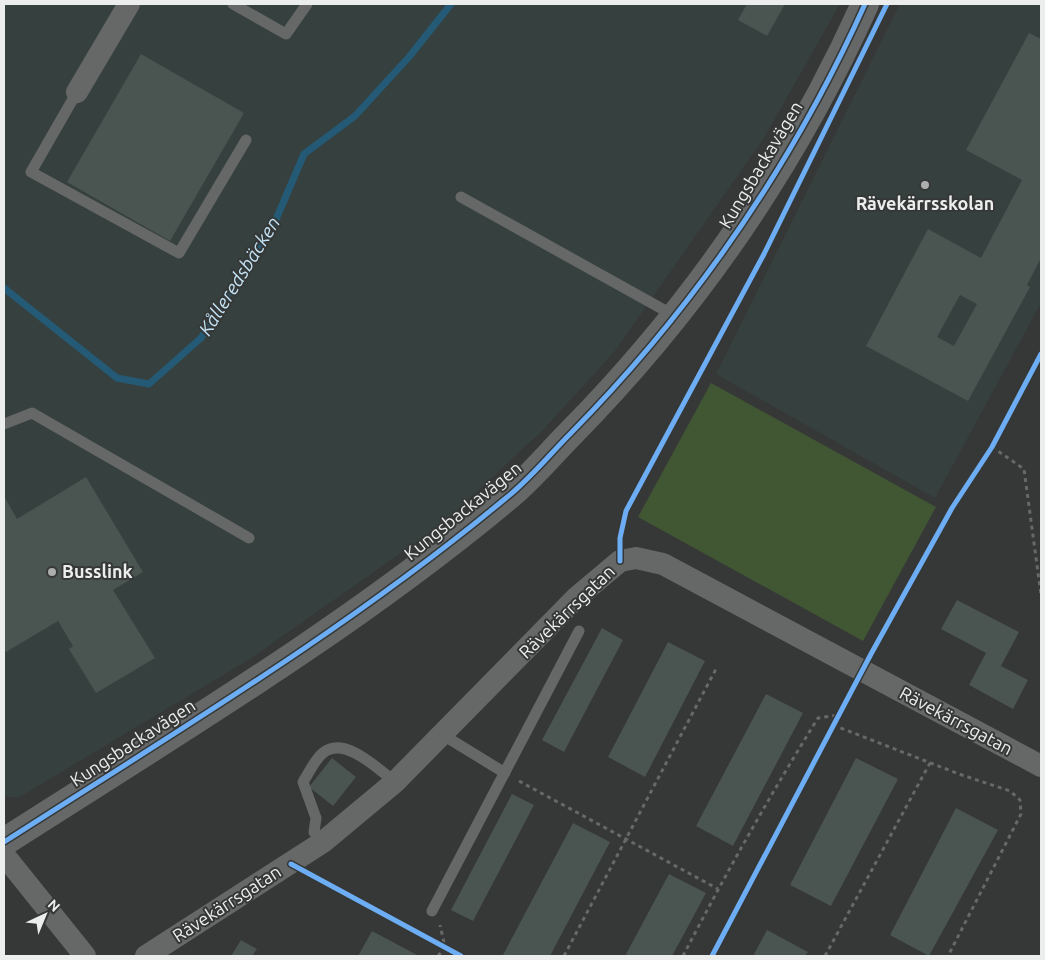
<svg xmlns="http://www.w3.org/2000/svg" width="1045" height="960" viewBox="0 0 1045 960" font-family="Ubuntu,sans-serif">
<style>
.built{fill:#36403e}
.green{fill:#415633}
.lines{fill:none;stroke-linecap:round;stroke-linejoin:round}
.stream{stroke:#245a75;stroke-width:7}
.building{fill:#4a5450;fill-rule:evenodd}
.path{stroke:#676868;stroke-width:3;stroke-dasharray:4 4;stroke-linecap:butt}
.service{stroke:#666767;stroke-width:11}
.minor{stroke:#666767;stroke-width:22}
.tertiary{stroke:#666767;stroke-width:28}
.cycleway-casing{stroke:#353837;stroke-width:8}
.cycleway{stroke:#6dadf4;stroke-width:5}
.poi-dot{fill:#acaead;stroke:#353837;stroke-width:2}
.labels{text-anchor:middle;stroke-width:4;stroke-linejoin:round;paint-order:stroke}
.street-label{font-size:18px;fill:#eceeed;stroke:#353837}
.poi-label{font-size:18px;font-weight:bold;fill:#eceeed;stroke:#353837}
.water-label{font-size:19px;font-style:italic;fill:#c2e2f5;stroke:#353837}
</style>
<rect width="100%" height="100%" fill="#363737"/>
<path class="built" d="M4,4h836l-76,134 -149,213 -72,79 -101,94 -192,135 -232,139 -14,-2z
M900,4h141v299l-106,195 -219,-124z"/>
<path class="green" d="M711,383l225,124 -73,134 -225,-124z"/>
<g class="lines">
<path class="stream" d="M4,288l113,90 32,6 52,-46 38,-61 35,-53 30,-70 51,-38 54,-59 42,-53"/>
</g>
<path class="building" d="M747,4h38l-18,32 -29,-16z
M1029,33l12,6v219l-14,27 3,2 -62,114 -102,-55 62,-117 53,29 41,-78 -56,-30zM960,295l17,9 -23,42 -17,-9z
M141,54l103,59 -74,128 -103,-59z
M86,477l57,95 -30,18 42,68 -59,35 -27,-44 4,-3 -15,-25 -52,31 -2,-4v-152l13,23z
M957,600l62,32 -18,34 27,14 -15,29 -44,-24 17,-32 -45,-24z
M602,628l21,12 -59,112 -22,-12z
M668,642l37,19 -60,116 -37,-20z
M766,694l37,19 -70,133 -37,-20z
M332,758l24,19 -23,29 -24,-19z
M856,758l42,21 -67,127 -41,-21z
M512,794l22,11 -61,116 -22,-11z
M956,808l42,22 -69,126 -39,-21z
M573,823l37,19 -60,114h-45l-2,-1z
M669,874l37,19 -15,28 -19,35h-47z
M767,930l41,22 -3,4h-52z
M372,931l47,25h-61z
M241,940l16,9 -5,7h-21z"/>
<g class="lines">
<path class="path" d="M992,447l32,22 17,126
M833,725l126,49 51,17 10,9 1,14 -73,142
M519,781l199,108
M438,956l7,-9 -5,-22
M564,956l153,-289
M683,956c42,-81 87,-161 135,-238l21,-3
M825,956l105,-193"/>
<path class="service" d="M233,4l53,30 21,-30
M77,92l-46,80 148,81 67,-113
M461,197l214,119
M4,424l28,-11 217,125
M443,735l62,38
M323,842l-9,-10 2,-14 -13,-36c6,-9 12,-23 20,-29 21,-18 55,16 72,29
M432,911l147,-280"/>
<path class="minor" d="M77,92l52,-88
M4,855l81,101
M146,956l177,-114 72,-60 181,-184 44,-37 16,-3 27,6 378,202"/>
<path class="tertiary" d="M4,842c170,-109 346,-214 502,-344 24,-19 44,-44 65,-65 123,-125 222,-269 294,-429"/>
<defs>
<path id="cycleway" d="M620,561v-23l6,-27 138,-257 123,-250
M4,842c170,-109 346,-214 502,-344 24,-19 44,-44 65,-65 123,-125 222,-269 294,-429
M291,864l170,92
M712,956l159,-302 81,-146 40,-61 49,-93"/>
</defs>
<use href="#cycleway" class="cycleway-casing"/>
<use href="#cycleway" class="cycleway"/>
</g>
<g class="poi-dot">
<circle cx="925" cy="185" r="5"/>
<circle cx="52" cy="572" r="5"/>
</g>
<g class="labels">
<g class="street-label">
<text transform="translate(761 165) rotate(-59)" y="6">Kungsbackavägen</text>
<text transform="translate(463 511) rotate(-39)" y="6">Kungsbackavägen</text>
<text transform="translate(567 612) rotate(-44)" y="6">Rävekärrsgatan</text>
<text transform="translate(956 721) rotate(28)" y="6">Rävekärrsgatan</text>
<text transform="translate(133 743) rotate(-33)" y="6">Kungsbackavägen</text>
<text transform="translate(227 904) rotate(-33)" y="6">Rävekärrsgatan</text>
</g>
<g class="poi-label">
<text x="925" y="210">Rävekärrsskolan</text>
<text x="62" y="578" text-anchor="start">Busslink</text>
</g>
<g class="water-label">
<text transform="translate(239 276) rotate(-58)" y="7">Kålleredsbäcken</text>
</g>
</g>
<rect width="1045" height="960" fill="none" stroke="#eceeed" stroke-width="10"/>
<g transform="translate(45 915) rotate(44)" stroke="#353837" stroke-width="4" paint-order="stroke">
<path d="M0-4L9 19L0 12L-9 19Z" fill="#eceeed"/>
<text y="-8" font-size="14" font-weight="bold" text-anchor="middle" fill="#eceeed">N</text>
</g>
</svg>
